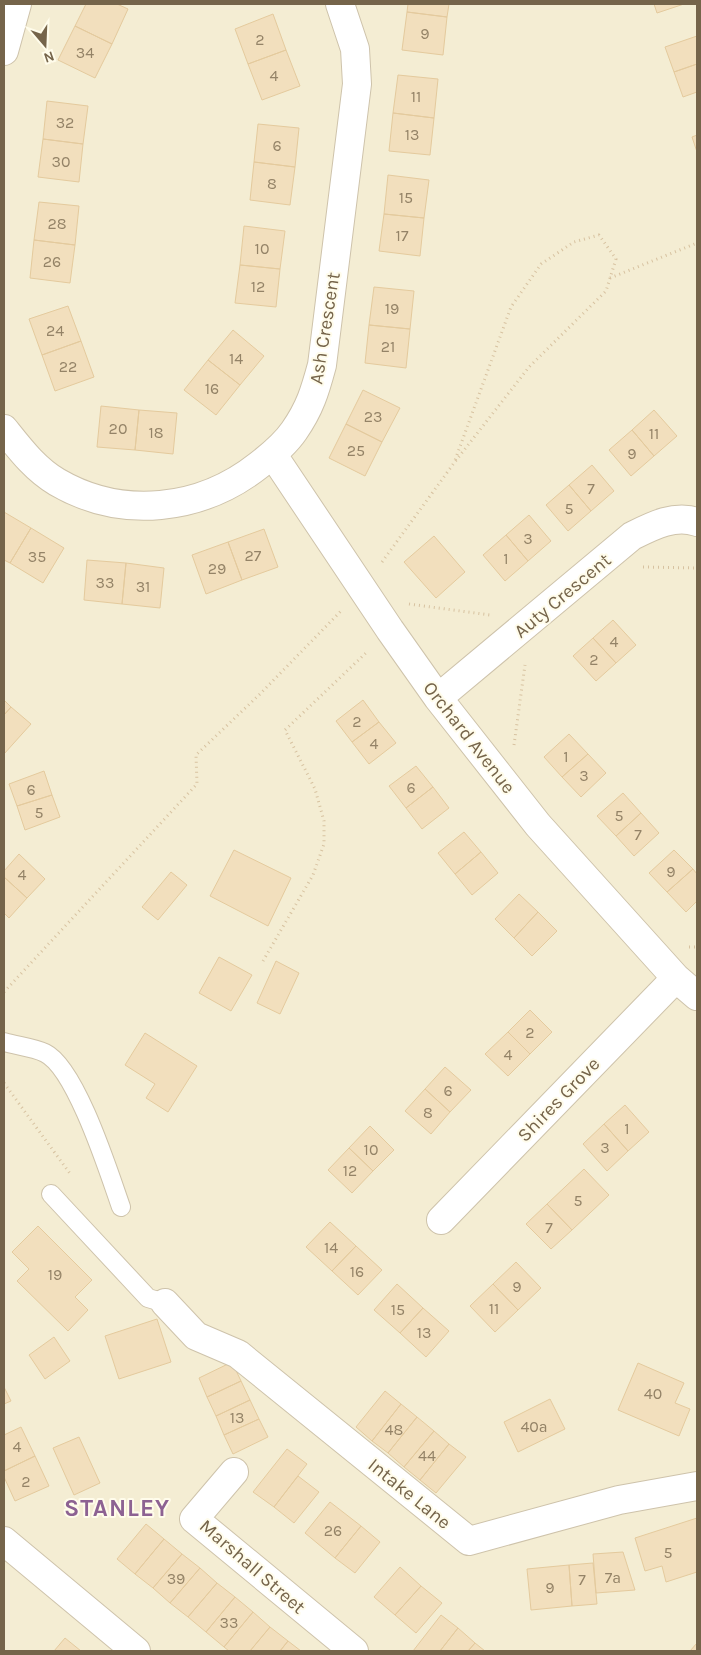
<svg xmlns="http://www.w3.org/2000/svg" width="701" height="1655" viewBox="0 0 701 1655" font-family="Karla,sans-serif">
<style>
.residential{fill:#f4edd3}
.building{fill:#f2dfbd;stroke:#e4ca9d}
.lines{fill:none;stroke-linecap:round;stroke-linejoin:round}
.lane-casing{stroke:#cec3ab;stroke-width:20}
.street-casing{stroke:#cec3ab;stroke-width:30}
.path{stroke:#d7c2a0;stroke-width:3;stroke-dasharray:1 4;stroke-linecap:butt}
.lane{stroke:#fff;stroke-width:18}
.street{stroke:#fff;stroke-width:28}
.labels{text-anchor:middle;stroke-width:4;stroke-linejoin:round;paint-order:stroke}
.number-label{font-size:16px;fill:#948367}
.street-label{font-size:19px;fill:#75644a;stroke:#fffceb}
.district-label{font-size:24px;font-weight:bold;letter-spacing:1px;fill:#8d6292;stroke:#fffceb}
</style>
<rect width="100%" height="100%" fill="#fcf9e5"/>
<path class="residential" d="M4,4h693v1647h-693z"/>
<path class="building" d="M86,4h31l11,5 -16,35 -37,-18z
M408,4h41l-2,13 -40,-5z
M654,4h30l-27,9z
M407,12l40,5 -4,38 -41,-5z
M273,14l13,36 -38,14 -13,-35z
M75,26l37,18 -17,34 -37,-18z
M697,36v28l-23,8 -9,-25z
M286,50l14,36 -38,14 -14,-36z
M697,64v28l-14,5 -9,-25z
M398,75l40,4 -4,39 -41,-5z
M47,101l41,5 -5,38 -40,-5z
M393,113l41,5 -4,37 -41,-4z
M258,124l41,4 -4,39 -41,-5z
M697,135v17l-5,-15z
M43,139l40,5 -4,38 -41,-5z
M254,162l41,5 -5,38 -40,-5z
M388,175l41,5 -5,38 -40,-4z
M39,202l40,4 -4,39 -41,-5z
M384,214l40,4 -4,38 -41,-5z
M244,226l41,5 -5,38 -40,-4z
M34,240l41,5 -5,38 -40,-5z
M240,265l40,4 -4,38 -41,-4z
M374,287l40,4 -4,38 -41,-4z
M68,306l13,35 -39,14 -13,-36z
M369,325l41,4 -4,39 -41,-5z
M233,330l31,26 -24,29 -32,-25z
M81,341l13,36 -39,14 -13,-36z
M208,360l32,25 -24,30 -32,-25z
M363,390l37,18 -18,34 -36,-18z
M101,406l38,4 -4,40 -38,-3z
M139,410l38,3 -4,41 -38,-4z
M654,410l23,26 -23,20 -22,-26z
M346,424l36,18 -17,34 -36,-18z
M632,430l22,26 -23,20 -22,-26z
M592,465l22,26 -23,20 -22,-26z
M569,485l22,26 -23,20 -22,-26z
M4,512l27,16 -21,35 -6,-3z
M529,515l22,26 -23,20 -22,-26z
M31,528l33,20 -21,35 -33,-20z
M264,529l14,38 -36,13 -14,-38z
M506,535l22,26 -23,20 -22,-26z
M434,536l31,36 -29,26 -32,-36z
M228,542l14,38 -36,14 -14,-39z
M87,560l39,3 -4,41 -38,-4z
M126,563l38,5 -4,40 -38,-4z
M613,620l23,25 -20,18 -23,-25z
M593,638l23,25 -20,18 -23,-25z
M4,700l7,7 -7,8z
M363,700l16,22 -27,20 -16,-21z
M11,707l20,17 -27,30v-39z
M379,722l17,21 -27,21 -17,-22z
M569,734l19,20 -26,23 -18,-20z
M588,754l18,19 -25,24 -19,-20z
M416,766l17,21 -27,21 -17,-22z
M44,771l8,24 -35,11 -8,-22z
M433,787l16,21 -27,21 -16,-21z
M623,793l18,20 -25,23 -19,-20z
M52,795l8,22 -35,13 -8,-24z
M641,813l18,20 -25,23 -18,-20z
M464,832l17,20 -26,22 -17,-21z
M234,850l57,28 -23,48 -58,-30z
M674,850l19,19 -26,23 -18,-19z
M481,852l17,21 -26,22 -17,-21z
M19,854l26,25 -18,19 -23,-21v-6z
M693,869l4,5v27l-11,11 -19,-20z
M171,872l16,13 -29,35 -16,-13z
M4,877l23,21 -18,20 -5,-5z
M519,894l19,18 -24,26 -19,-19z
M538,912l19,19 -25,25 -18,-18z
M219,957l33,18 -21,36 -32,-18z
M276,961l23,12 -19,41 -23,-11z
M530,1010l22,22 -22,22 -22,-22z
M508,1032l22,22 -22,22 -23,-22z
M145,1033l52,33 -29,46 -22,-14 9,-14 -30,-19z
M445,1067l26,23 -21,22 -25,-23z
M425,1089l25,23 -19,22 -26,-23z
M625,1105l24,27 -21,19 -24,-27z
M604,1124l24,27 -21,20 -24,-27z
M370,1126l24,24 -21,21 -24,-23z
M349,1148l24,23 -21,22 -24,-23z
M584,1169l25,26 -37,35 -25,-26z
M547,1204l25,26 -21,19 -25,-25z
M330,1222l26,24 -24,25 -26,-24z
M38,1226l54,54 -17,17 13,13 -20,21 -51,-50 12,-12 -17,-17z
M356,1246l26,24 -24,25 -26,-24z
M516,1262l25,26 -23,22 -25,-26z
M397,1284l26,24 -23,25 -26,-23z
M493,1284l25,26 -23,22 -25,-26z
M423,1308l26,23 -23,26 -26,-24z
M157,1319l14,43 -52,17 -14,-43z
M54,1337l16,24 -25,18 -16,-24z
M232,1362l9,19 -34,16 -8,-19z
M638,1363l46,20 -9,20 15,6 -11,27 -61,-26z
M241,1381l9,19 -34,16 -9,-19z
M4,1387l7,14 -7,3z
M385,1391l16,13 -29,37 -16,-14z
M550,1399l15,30 -47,23 -14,-30z
M250,1400l9,19 -35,16 -8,-19z
M401,1404l16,13 -29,36 -16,-12z
M417,1417l17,14 -30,36 -16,-14z
M259,1419l9,18 -35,17 -9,-19z
M21,1427l14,29 -31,15v-36z
M434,1431l15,13 -29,36 -16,-13z
M79,1437l21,46 -26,12 -21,-47z
M449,1444l17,13 -30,36 -16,-13z
M287,1449l20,15 -33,43 -21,-15z
M35,1456l14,30 -34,15 -11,-24v-6z
M298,1476l21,16 -25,31 -20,-16z
M330,1502l31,24 -26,32 -30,-25z
M697,1518v54l-31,10 -4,-16 -17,5 -10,-33z
M146,1524l18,15 -29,35 -18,-15z
M361,1526l19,16 -25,31 -20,-15z
M164,1539l18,15 -29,34 -18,-14z
M623,1552l12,38 -39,3 -3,-39z
M182,1554l18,14 -30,35 -17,-15z
M593,1563l4,41 -25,2 -3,-41z
M569,1565l3,41 -41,4 -4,-41z
M400,1567l21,19 -26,29 -21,-18z
M200,1568l17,15 -29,34 -18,-14z
M217,1583l18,14 -29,35 -18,-15z
M421,1586l21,17 -26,30 -21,-18z
M235,1597l18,15 -29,35 -18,-15z
M253,1612l17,15 -20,24h-21l-5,-4z
M441,1615l17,13 -18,23h-27z
M270,1627l18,14 -8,10h-30z
M458,1628l17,15 -7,8h-28z
M65,1638l16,13h-27z
M288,1641l13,10h-21z
M475,1643l10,8h-17z
M697,1643v8h-7z"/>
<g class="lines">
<defs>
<path id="lane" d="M4,1042c13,4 29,5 41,11 31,15 64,120 76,154
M51,1194l97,104 17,5"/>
<path id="street" d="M4,51l13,-47
M4,429c16,20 31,40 53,53 65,38 144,29 202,-17 13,-10 26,-21 35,-34 16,-23 21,-40 28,-66l35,-281 -2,-35 -15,-45
M273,455l117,175 48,68 100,127 138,153 21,18
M438,698l194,-162c20,-10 43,-22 65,-14
M441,1220l235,-242
M165,1303l31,33 42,18 231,187 150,-41 78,-14
M234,1472l-40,47 160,132
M4,1541l132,110"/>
</defs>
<use href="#lane" class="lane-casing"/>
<use href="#street" class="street-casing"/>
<path class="path" d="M610,278l87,-35
M382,562l72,-99 75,-96 77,-76 10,-32 -17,-24 -25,7 -33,22 -30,43 -57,156
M643,567l54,1
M409,604l81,11
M514,745l11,-80
M689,947h8
M263,961l50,-86 11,-31v-23l-9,-32 -30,-59 83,-79
M4,992l193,-208 -1,-29 64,-61 81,-83
M4,1083l67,92"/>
<use href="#lane" class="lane"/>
<use href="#street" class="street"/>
</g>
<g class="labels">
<g class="number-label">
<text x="425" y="39">9</text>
<text x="260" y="45">2</text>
<text x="85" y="58">34</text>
<text x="274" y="81">4</text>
<text x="416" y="102">11</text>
<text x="65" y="128">32</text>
<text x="412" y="140">13</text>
<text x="277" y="151">6</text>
<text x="61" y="167">30</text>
<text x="272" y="189">8</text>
<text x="406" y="203">15</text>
<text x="57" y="229">28</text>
<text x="402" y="241">17</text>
<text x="262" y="254">10</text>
<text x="52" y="267">26</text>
<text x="258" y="292">12</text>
<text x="392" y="314">19</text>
<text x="55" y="336">24</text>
<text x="388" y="352">21</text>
<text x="236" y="364">14</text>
<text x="68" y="372">22</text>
<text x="212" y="394">16</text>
<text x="373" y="422">23</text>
<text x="118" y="434">20</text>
<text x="156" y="438">18</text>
<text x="654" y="439">11</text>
<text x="356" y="456">25</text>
<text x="632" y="459">9</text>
<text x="591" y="494">7</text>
<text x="569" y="514">5</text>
<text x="528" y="544">3</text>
<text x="253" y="561">27</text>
<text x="37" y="562">35</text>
<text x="506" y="564">1</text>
<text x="217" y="574">29</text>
<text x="105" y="588">33</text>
<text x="143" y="592">31</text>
<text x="614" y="647">4</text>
<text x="594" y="665">2</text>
<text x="357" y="727">2</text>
<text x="374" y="749">4</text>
<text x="566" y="762">1</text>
<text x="584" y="781">3</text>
<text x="411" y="793">6</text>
<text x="31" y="795">6</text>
<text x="39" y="818">5</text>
<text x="619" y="821">5</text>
<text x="638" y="840">7</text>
<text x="671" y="877">9</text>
<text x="22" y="880">4</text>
<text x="530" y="1038">2</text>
<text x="508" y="1060">4</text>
<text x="448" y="1096">6</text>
<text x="428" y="1118">8</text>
<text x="627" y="1134">1</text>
<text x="605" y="1153">3</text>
<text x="371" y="1155">10</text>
<text x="350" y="1176">12</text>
<text x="578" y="1206">5</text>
<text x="549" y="1233">7</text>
<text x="331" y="1253">14</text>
<text x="357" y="1277">16</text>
<text x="55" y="1280">19</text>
<text x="517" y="1292">9</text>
<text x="494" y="1314">11</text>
<text x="398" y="1315">15</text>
<text x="424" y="1338">13</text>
<text x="653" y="1399">40</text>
<text x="237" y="1423">13</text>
<text x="534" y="1432">40a</text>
<text x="394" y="1435">48</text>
<text x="17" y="1452">4</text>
<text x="427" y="1461">44</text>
<text x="26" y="1487">2</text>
<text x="333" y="1536">26</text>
<text x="668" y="1558">5</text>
<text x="613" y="1583">7a</text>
<text x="176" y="1584">39</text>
<text x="582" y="1585">7</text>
<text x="550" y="1593">9</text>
<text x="229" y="1628">33</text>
</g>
<g class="street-label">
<text transform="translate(324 328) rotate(-81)" y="7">Ash Crescent</text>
<text transform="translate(562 595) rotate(-40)" y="7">Auty Crescent</text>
<text transform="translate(470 737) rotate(52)" y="7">Orchard Avenue</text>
<text transform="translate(558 1099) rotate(-46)" y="7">Shires Grove</text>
<text transform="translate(410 1493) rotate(39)" y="7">Intake Lane</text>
<text transform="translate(253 1566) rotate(41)" y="7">Marshall Street</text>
</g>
<g class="district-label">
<text x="117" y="1516">STANLEY</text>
</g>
</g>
<rect width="701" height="1655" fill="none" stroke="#75644a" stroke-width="10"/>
<g transform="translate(45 45) rotate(161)" stroke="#fffceb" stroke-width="4" paint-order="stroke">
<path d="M0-4L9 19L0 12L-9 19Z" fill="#75644a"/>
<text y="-8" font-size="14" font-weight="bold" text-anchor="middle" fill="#75644a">N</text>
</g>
</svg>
